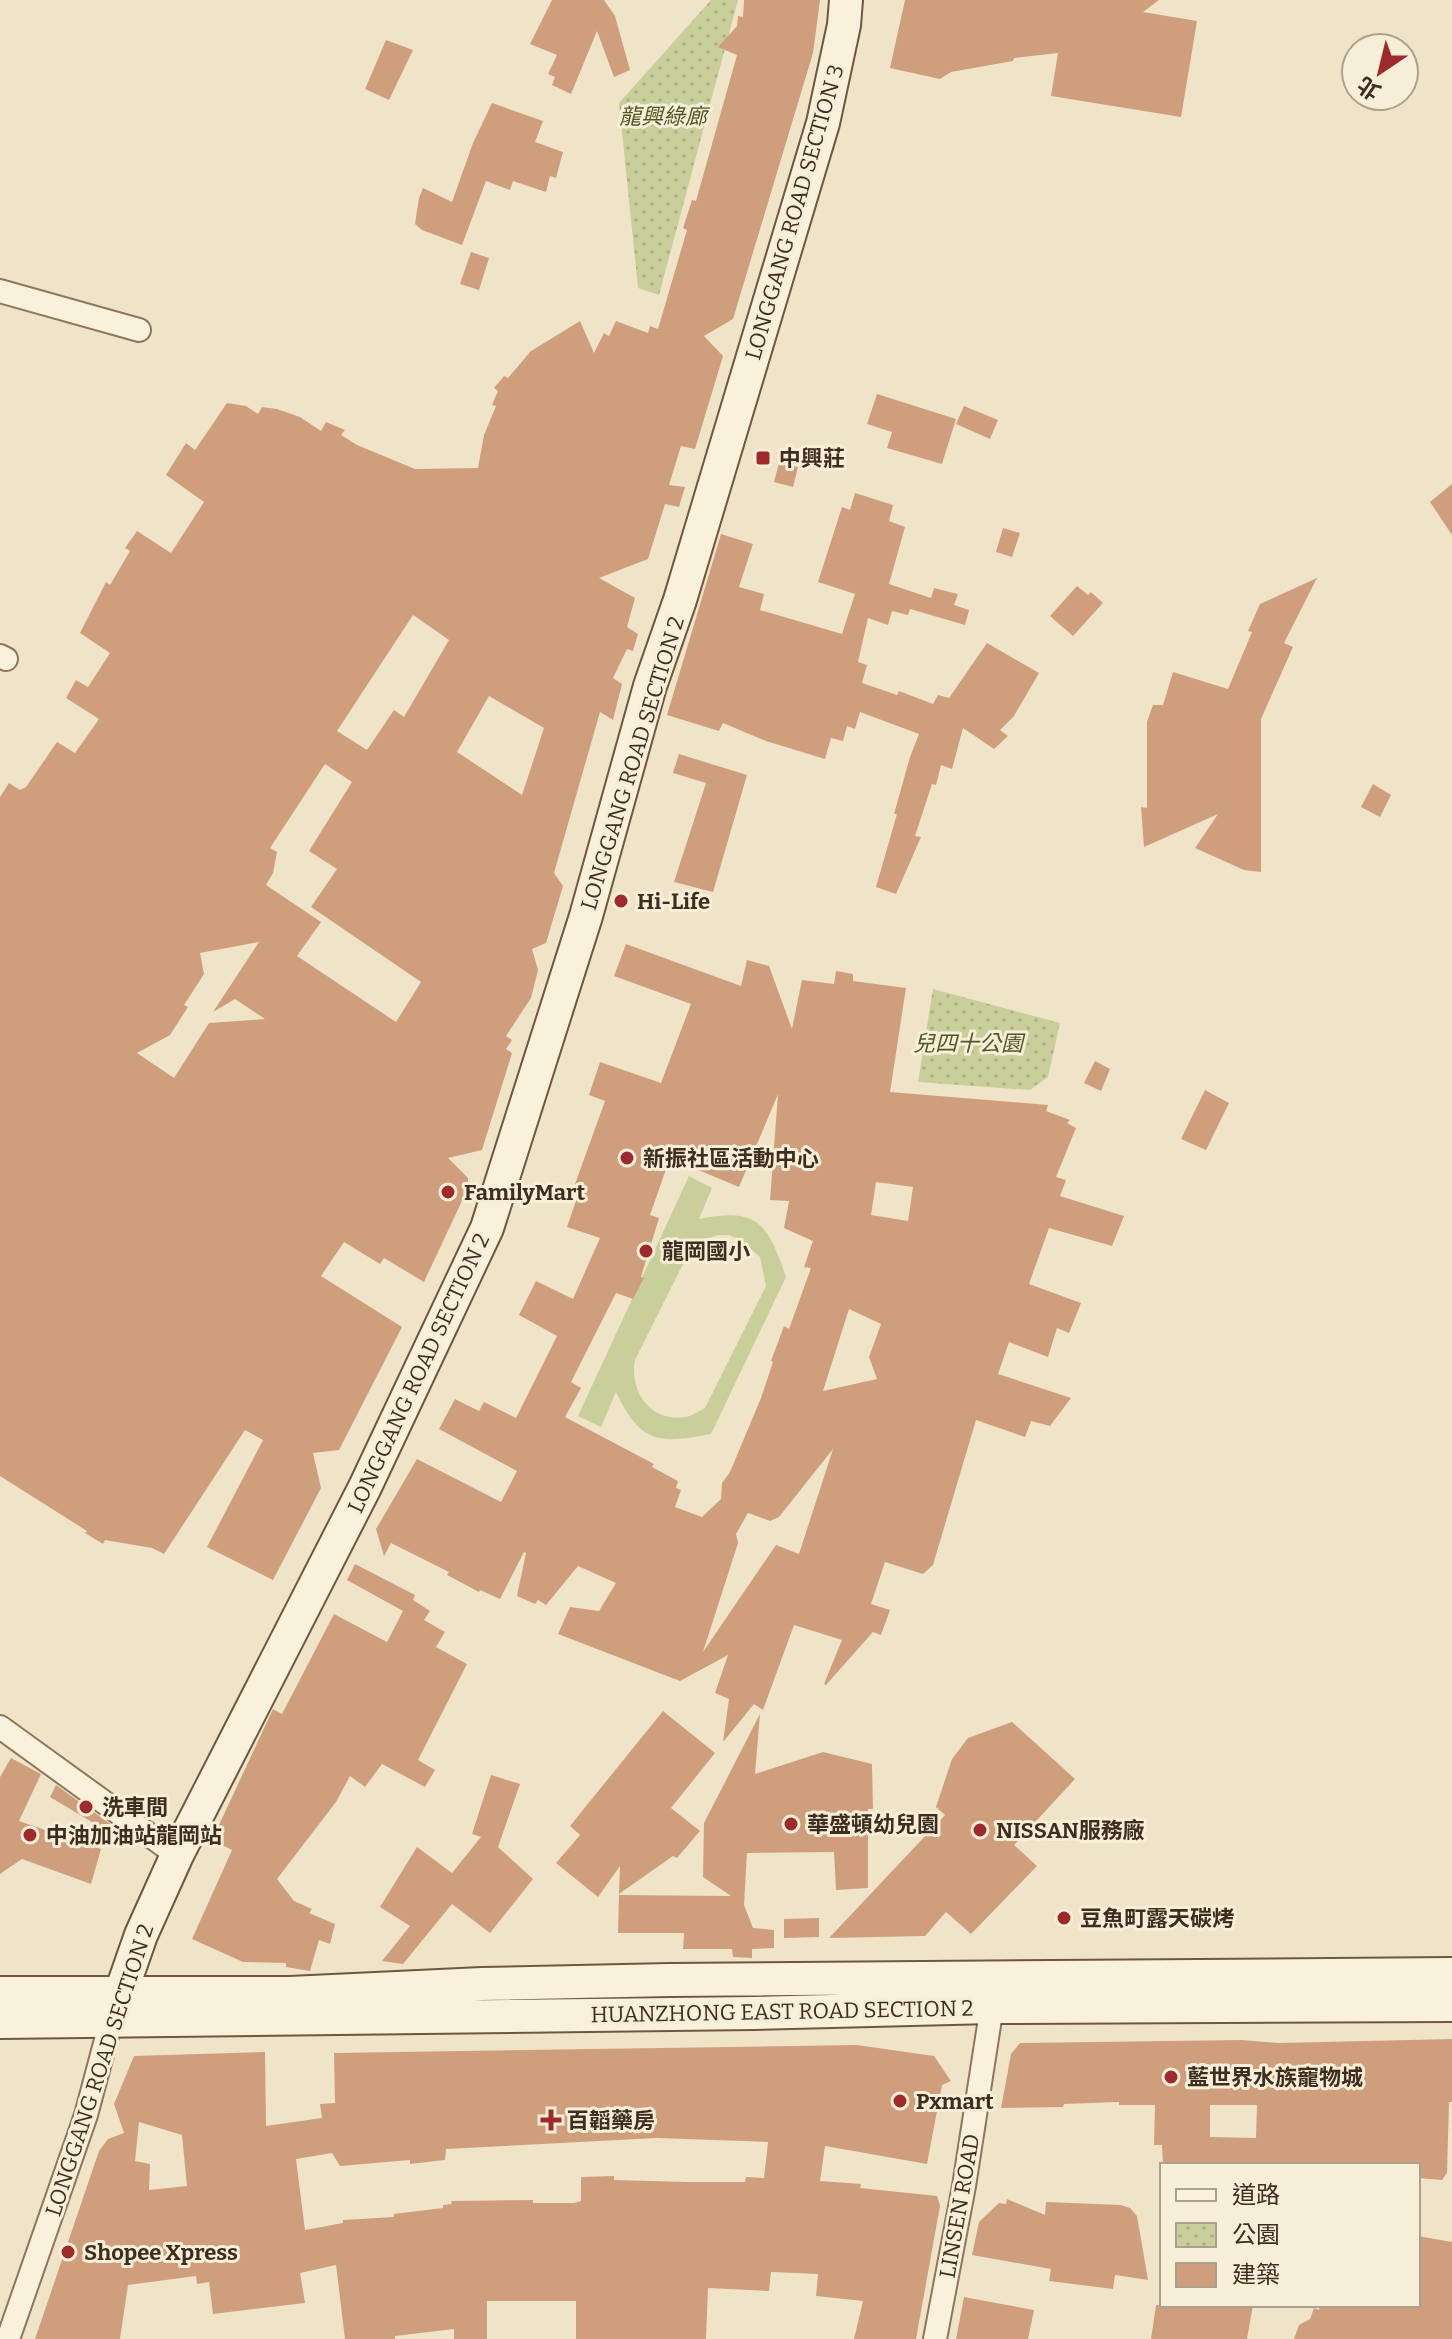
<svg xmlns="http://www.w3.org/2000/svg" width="1452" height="2339" viewBox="0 0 1452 2339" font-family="Bitter,'Noto Sans TC',serif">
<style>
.park{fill:url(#park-dots)}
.garden{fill:#c9cf9b;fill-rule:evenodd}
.building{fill:#cf9f7d;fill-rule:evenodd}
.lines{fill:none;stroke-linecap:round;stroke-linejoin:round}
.street-casing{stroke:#8d765c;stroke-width:26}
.secondary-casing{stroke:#6f573f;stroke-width:36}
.street{stroke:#faf1dc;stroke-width:22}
.secondary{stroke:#faf1dc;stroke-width:32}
.poi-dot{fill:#9e2a2b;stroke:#f7eed8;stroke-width:3}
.labels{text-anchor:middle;stroke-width:6;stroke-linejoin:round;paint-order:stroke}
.park-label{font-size:22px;font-style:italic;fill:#4d5a26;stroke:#f7eed8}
.street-label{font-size:22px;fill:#3d2e20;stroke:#f7eed8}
.poi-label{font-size:22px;font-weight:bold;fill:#3d2e20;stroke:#f7eed8;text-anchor:start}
</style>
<defs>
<pattern id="park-dots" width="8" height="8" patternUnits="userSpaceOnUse" patternTransform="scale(2)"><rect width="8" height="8" fill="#c9cf9b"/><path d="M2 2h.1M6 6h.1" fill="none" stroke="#aeb285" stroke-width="1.8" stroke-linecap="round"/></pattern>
</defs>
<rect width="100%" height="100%" fill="#f0e4c8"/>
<path class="park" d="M711,0h27l-79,295 -21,-7 -19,-185z
M933,989l127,34 -12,54 -18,13 -112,-8z"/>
<path class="garden" d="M689,1176l23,12 -13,31c59,-12 69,5 87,58l-75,157c-53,10 -70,10 -95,-42l-15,35 -23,-11zM718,1235h11l10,4 21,18 6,29 -61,122c-6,3 -12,7 -18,9 -36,6 -58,-25 -52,-57l58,-116z"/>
<path class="building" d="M552,0h52l11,16 15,54 -16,7 -17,-46 -26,63 -19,-9 3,-8 -7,-3 9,-19 -27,-11z
M744,0h76l-7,53 -80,266 -29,17 19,20 -28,93 -14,-3 -12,39 16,2 -6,20 -14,-3 -17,55 -49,19 36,20 -8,29 11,7 -5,17 -6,-2 -14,29 9,6 -9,36 -13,-8 -46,161 9,13 -17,57 -14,6 6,21 -7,28 -25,38 6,4 -6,9 6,4 -30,97 -34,8 20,20v10l-44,94 -40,-24 -4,6 -36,-22 -23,34 81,51 -63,123 -26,3 8,35 -48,92 -66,-33 56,-107 -18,-10 -81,124 -12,-6 -47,-8 -2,4 -18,-11 2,-2 -87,-55v-679l9,-14 11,7 6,-3 31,-45 18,11 24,-34 -33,-21 10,-18 12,7 22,-34 -30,-20 26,-51 4,3 20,-34 -5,-3 12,-17 34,22 33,-51 -38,-27 20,-32 9,7 32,-47 19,3 12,8 4,-7 15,2 23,8 21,14 5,-9 19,8 -4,5 16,10 58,24 63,-1 6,-33 12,-29 -4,-1 6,-14 -4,-3 10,-12 4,2 23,-27 49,-30 14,32 10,-20 5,3 7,-15 32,12 2,-7 8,3 29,-99 -4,-2 9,-28 4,1 41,-146 -19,-8 19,-21 1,-10 5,1zM413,615l36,25 -45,77 -10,-7 -27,40 -30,-19zM489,696l55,32 -22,67 -65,-43zM325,764l27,18 -43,69 28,18 -26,38 110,75 -25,40 -99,-66 24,-34 -55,-37 7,-12 4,-21 -7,-4zM259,942l-46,70 22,-13 30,20 -56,4 -35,55 -37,-25 33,-18 18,-28 -4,-2 20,-31 -4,-21z
M905,0h254l-16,12 54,9 -16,96 -130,-21 7,-43 -44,5 -1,3 -62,11 -11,7 -50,-11z
M386,40l27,10 -24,50 -24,-11z
M492,103l51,18 -8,21 28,10 -7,26 -6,-2 -4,16 -33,-11 -3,9 -24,-9 -24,64 -40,-15 -7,-6 4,-26 4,-10 29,14 21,-59z
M471,252l18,6 -10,32 -19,-6z
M877,394l79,25 -14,45 -55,-16 5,-16 -25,-8z
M964,406l34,14 -8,19 -34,-15z
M779,463l19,4 -5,20 -19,-5z
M1452,484v51l-22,-33z
M855,493l38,12 -4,16 16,6 -16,57 42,14 3,-10 24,6 -4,11 15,5 -4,15 -55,-16 -2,6 -16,-4 -4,14 -20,-7 -10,44 9,3 -5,18 35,12 2,-4 34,13 5,-9 11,3 38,-55 52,30 -25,43 -14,14 8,6 -14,13 -31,-21 -11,41 -11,-4 -5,20 -4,-1 -17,52 6,1 -25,57 -20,-7 21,-73h-3l16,-57 9,-23 -59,-22 -5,17 -8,-3 -4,15 -12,-3 -6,21 -59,-18 -43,-18 -4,8 -52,-16 54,-181 32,10 -14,43 25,7 -4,16 82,24 13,-40 -37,-12 24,-75 8,3z
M1003,528l17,5 -8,24 -16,-5z
M1317,578l-33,65 9,4 -32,72v153l-17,-2 -49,-22 23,-34 -74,33 -3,-40 6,1v-86l6,-17h10l10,-33 55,17 24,-57 -4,-1 12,-27z
M1077,586l11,9 3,-3 12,11 -30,33 -23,-20z
M679,754l68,21 -34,117 -39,-10 32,-99 -33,-10z
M1373,784l18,11 -11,22 -19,-10z
M626,944l115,42 6,-26 22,6 23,63 10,-49 32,4 2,-13 17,3v7l53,7 -16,104 158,13 -2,6 24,9 -3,3 9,5 -20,49 10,3 -6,16 64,20 -12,30 -63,-18 -20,56 52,19 -12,30 -12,-5 -9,29 -39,-15 -11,32 73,24 -21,28 -19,-5 -6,16 -49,-17 -43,145 -10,9 -38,-12 -14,42 19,6 -9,25 -8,-3 -47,53 -2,-1 18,-44 -48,-15 -31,85 -9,-6 -31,38 6,-43 -14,-6 13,-38 -48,26 -122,-47 12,-27 29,4 17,-28 -38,-17 -32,39 -8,-5 -3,4 -18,-8 9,-43 -2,-1 -24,47 -20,-9 -1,2 -32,-17 2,-3 -58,-29 -7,13 -8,-27 41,-70 84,43 16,-31 -78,-42 16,-30 24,12 5,-9 32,16 41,-82 -38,-21 17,-34 37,18 27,-61 -33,-11 14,-41 -6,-2 30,-83 -16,-6 11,-33 61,21 30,-79 -77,-28zM778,1094l-8,106 19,1 -5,27 29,13 -9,26 7,1 -22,61 -5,-3 -13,35 2,1 -12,36 -31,74 -8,11 -1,16 -19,18 -27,-10 6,-17 -5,-2 2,-7 -26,-14 2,-3 -89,-47 16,-29 -10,-6 45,-89 17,6 11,-21 -3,-1 18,-59 -9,-3 20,-57 69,29zM876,1182l37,5 -5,34 -37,-6zM849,1309l32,15 -12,33 8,22 -54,12zM833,1449l-34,105 -23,-9 -73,107 35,-109 -2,-9 12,-21 22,8 9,-4z
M1095,1061l15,8 -9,22 -17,-8z
M1205,1090l24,13 -23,47 -25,-11z
M355,1564l60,31 -2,5 17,11 -6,9 21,12 -9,15 31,17 -49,96 17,10 -10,17 -43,-23 -17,23 -15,-11 -14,26 -59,77 17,22 18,8 -3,4 26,11 -5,20 -11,-4 -9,31 -24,-4v-4l-43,-1 -51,-23 40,-89 -20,-10 61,-131 9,5 52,-100 53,28 16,-31 -56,-31z
M663,1711l52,42 -44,55 29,23 -23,27 -4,-2 -54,38 1,-28 -22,31 -42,-34 24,-28 -10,-9z
M760,1714l-5,60 68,-22 49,12 1,45h-5v79l-32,2 -2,-38 -87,1 -3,52 9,23 21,2v18l-22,1v9l-19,-1 -1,-8h-49l1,-16h-66l1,-38 112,1 -28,-19 1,-54z
M1012,1722l63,57 -61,66 23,21 -66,68 -25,-22 -21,24 -96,2 116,-123 -9,-8 16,-48 16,-21z
M11,1758l30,16 -22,47 82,28 -10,35 -69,-25 -22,15v-97z
M491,1775l29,9 -22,63 35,32 -43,54 -38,-29 -49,60 -21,-3 28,-35 -30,-19 37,-60 35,26 29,-36 -9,-3z
M56,1785l60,43 -4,6 -62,-37z
M819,1918v19l-35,1v-19z
M1452,2039v63h-3l-2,71 -5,7 -24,-2v-13h-255l-1,-20h-8l1,-40h-36v-3l-55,2 -1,3 -62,1 10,-54 9,-11 221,-3 38,3zM1210,2105h47l-1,33 -46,-1z
M857,2045l77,11 17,25 -9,4 -15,79 -102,-18 -5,35 41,3 -1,4 77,8 3,10 -24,133h-62l9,-38 -47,-5 2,-22 -47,-2 -2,19 -61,-3 -2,51h-130v-38h-89v38h-33v-10l-59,7v3h-50l-9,-74 -36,8 5,30 -92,11 -4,-32 -12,2 -1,-8 -68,9 -8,54h-85l64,-188 9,-12 16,-6 -10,-29 20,-48 131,-4 1,74 56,-8 -2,-14 15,-1 -1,-50zM139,2122l43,13 5,51 -38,4 1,-26 -15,-3zM657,2138l111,4 -4,36 -18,-1 -1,5h-57l-74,-2v-4l-33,1v24l-7,2h-41v-3l-82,1 1,3 -9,1v3l-49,6v3l-51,3v3l-38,7 -9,-71 36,-6 8,13 70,-6v4l35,-4 1,-11z
M1007,2199l38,16 1,-13 75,3 9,3 7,8 11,64 -33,-5 -2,14 -64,-8 2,-12 -79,-14 7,-33 20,-19 7,1z
M1418,2236l34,6v97h-158l5,-14 11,-6 4,-11 5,2 1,-5h98z
M964,2297l70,13 -6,29h-72z
M1156,2305h97l-6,34h-96z"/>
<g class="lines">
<defs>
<path id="street" d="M0,291l139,39
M0,656l6,3
M0,1727l177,128
M8,2339l78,-224 25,-94
M935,2339l29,-153 30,-193"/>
<path id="secondary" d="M0,1993h290l192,-9 188,-4 782,-6
M111,2021l30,-86 36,-80 188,-368 122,-259 99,-312 64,-230 30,-86 143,-477 21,-98 2,-25
M0,2022l754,-9 238,-6 460,-2"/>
</defs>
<use href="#street" class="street-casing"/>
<use href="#secondary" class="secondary-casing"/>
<use href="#street" class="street"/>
<use href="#secondary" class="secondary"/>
</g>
<g class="poi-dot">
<rect x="755" y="450" width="16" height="16" rx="4"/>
<circle cx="621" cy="901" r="8"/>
<circle cx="627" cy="1158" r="8"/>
<circle cx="448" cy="1192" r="8"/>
<circle cx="646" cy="1251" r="8"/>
<circle cx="86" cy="1807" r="8"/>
<circle cx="791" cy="1824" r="8"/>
<circle cx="980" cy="1830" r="8"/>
<circle cx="30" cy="1835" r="8"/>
<circle cx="1064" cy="1918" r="8"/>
<circle cx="1171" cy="2077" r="8"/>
<circle cx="900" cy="2101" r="8"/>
<path d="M547 2108h8v8h8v8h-8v8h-8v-8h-8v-8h8z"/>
<circle cx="68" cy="2252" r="8"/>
</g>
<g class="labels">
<g class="park-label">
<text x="663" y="124">龍興綠廊</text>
<text x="968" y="1051">兒四十公園</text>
</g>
<g class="street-label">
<text transform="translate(794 212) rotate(-74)" y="8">LONGGANG ROAD SECTION 3</text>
<text transform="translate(632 763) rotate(-73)" y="8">LONGGANG ROAD SECTION 2</text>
<text transform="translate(418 1373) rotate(-65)" y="8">LONGGANG ROAD SECTION 2</text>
<text transform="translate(782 2011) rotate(-1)" y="8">HUANZHONG EAST ROAD SECTION 2</text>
<text transform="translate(99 2070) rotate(-72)" y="8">LONGGANG ROAD SECTION 2</text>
<text transform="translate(959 2206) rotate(-80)" y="8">LINSEN ROAD</text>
</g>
<g class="poi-label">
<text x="779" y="466">中興莊</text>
<text x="637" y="909">Hi-Life</text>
<text x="643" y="1166">新振社區活動中心</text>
<text x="464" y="1200">FamilyMart</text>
<text x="662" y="1259">龍岡國小</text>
<text x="102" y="1815">洗車間</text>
<text x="807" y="1832">華盛頓幼兒園</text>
<text x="996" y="1838">NISSAN服務廠</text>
<text x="46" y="1843">中油加油站龍岡站</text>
<text x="1080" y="1926">豆魚町露天碳烤</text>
<text x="1187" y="2085">藍世界水族寵物城</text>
<text x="916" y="2109">Pxmart</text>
<text x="567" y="2128">百韜藥房</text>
<text x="84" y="2260">Shopee Xpress</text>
</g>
</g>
<rect x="1160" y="2163" width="260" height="144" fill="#f7eed8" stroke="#ada18e" stroke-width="2"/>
<rect x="1176" y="2189" width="40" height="12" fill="#faf1dc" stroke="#ada18e" stroke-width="2"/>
<text x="1232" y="2203" font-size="24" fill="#3d2e20">道路</text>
<rect x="1176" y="2223" width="40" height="24" fill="url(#park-dots)" stroke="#ada18e" stroke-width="2"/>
<text x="1232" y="2243" font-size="24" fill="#3d2e20">公園</text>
<rect x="1176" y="2263" width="40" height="24" fill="#cf9f7d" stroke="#ada18e" stroke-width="2"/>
<text x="1232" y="2283" font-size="24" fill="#3d2e20">建築</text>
<g transform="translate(1380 72) rotate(215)"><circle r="38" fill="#f7eed8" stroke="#ada18e" stroke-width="2"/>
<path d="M0-6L14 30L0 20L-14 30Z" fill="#9e2a2b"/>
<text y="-12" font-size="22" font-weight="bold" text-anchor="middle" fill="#3d2e20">北</text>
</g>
</svg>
